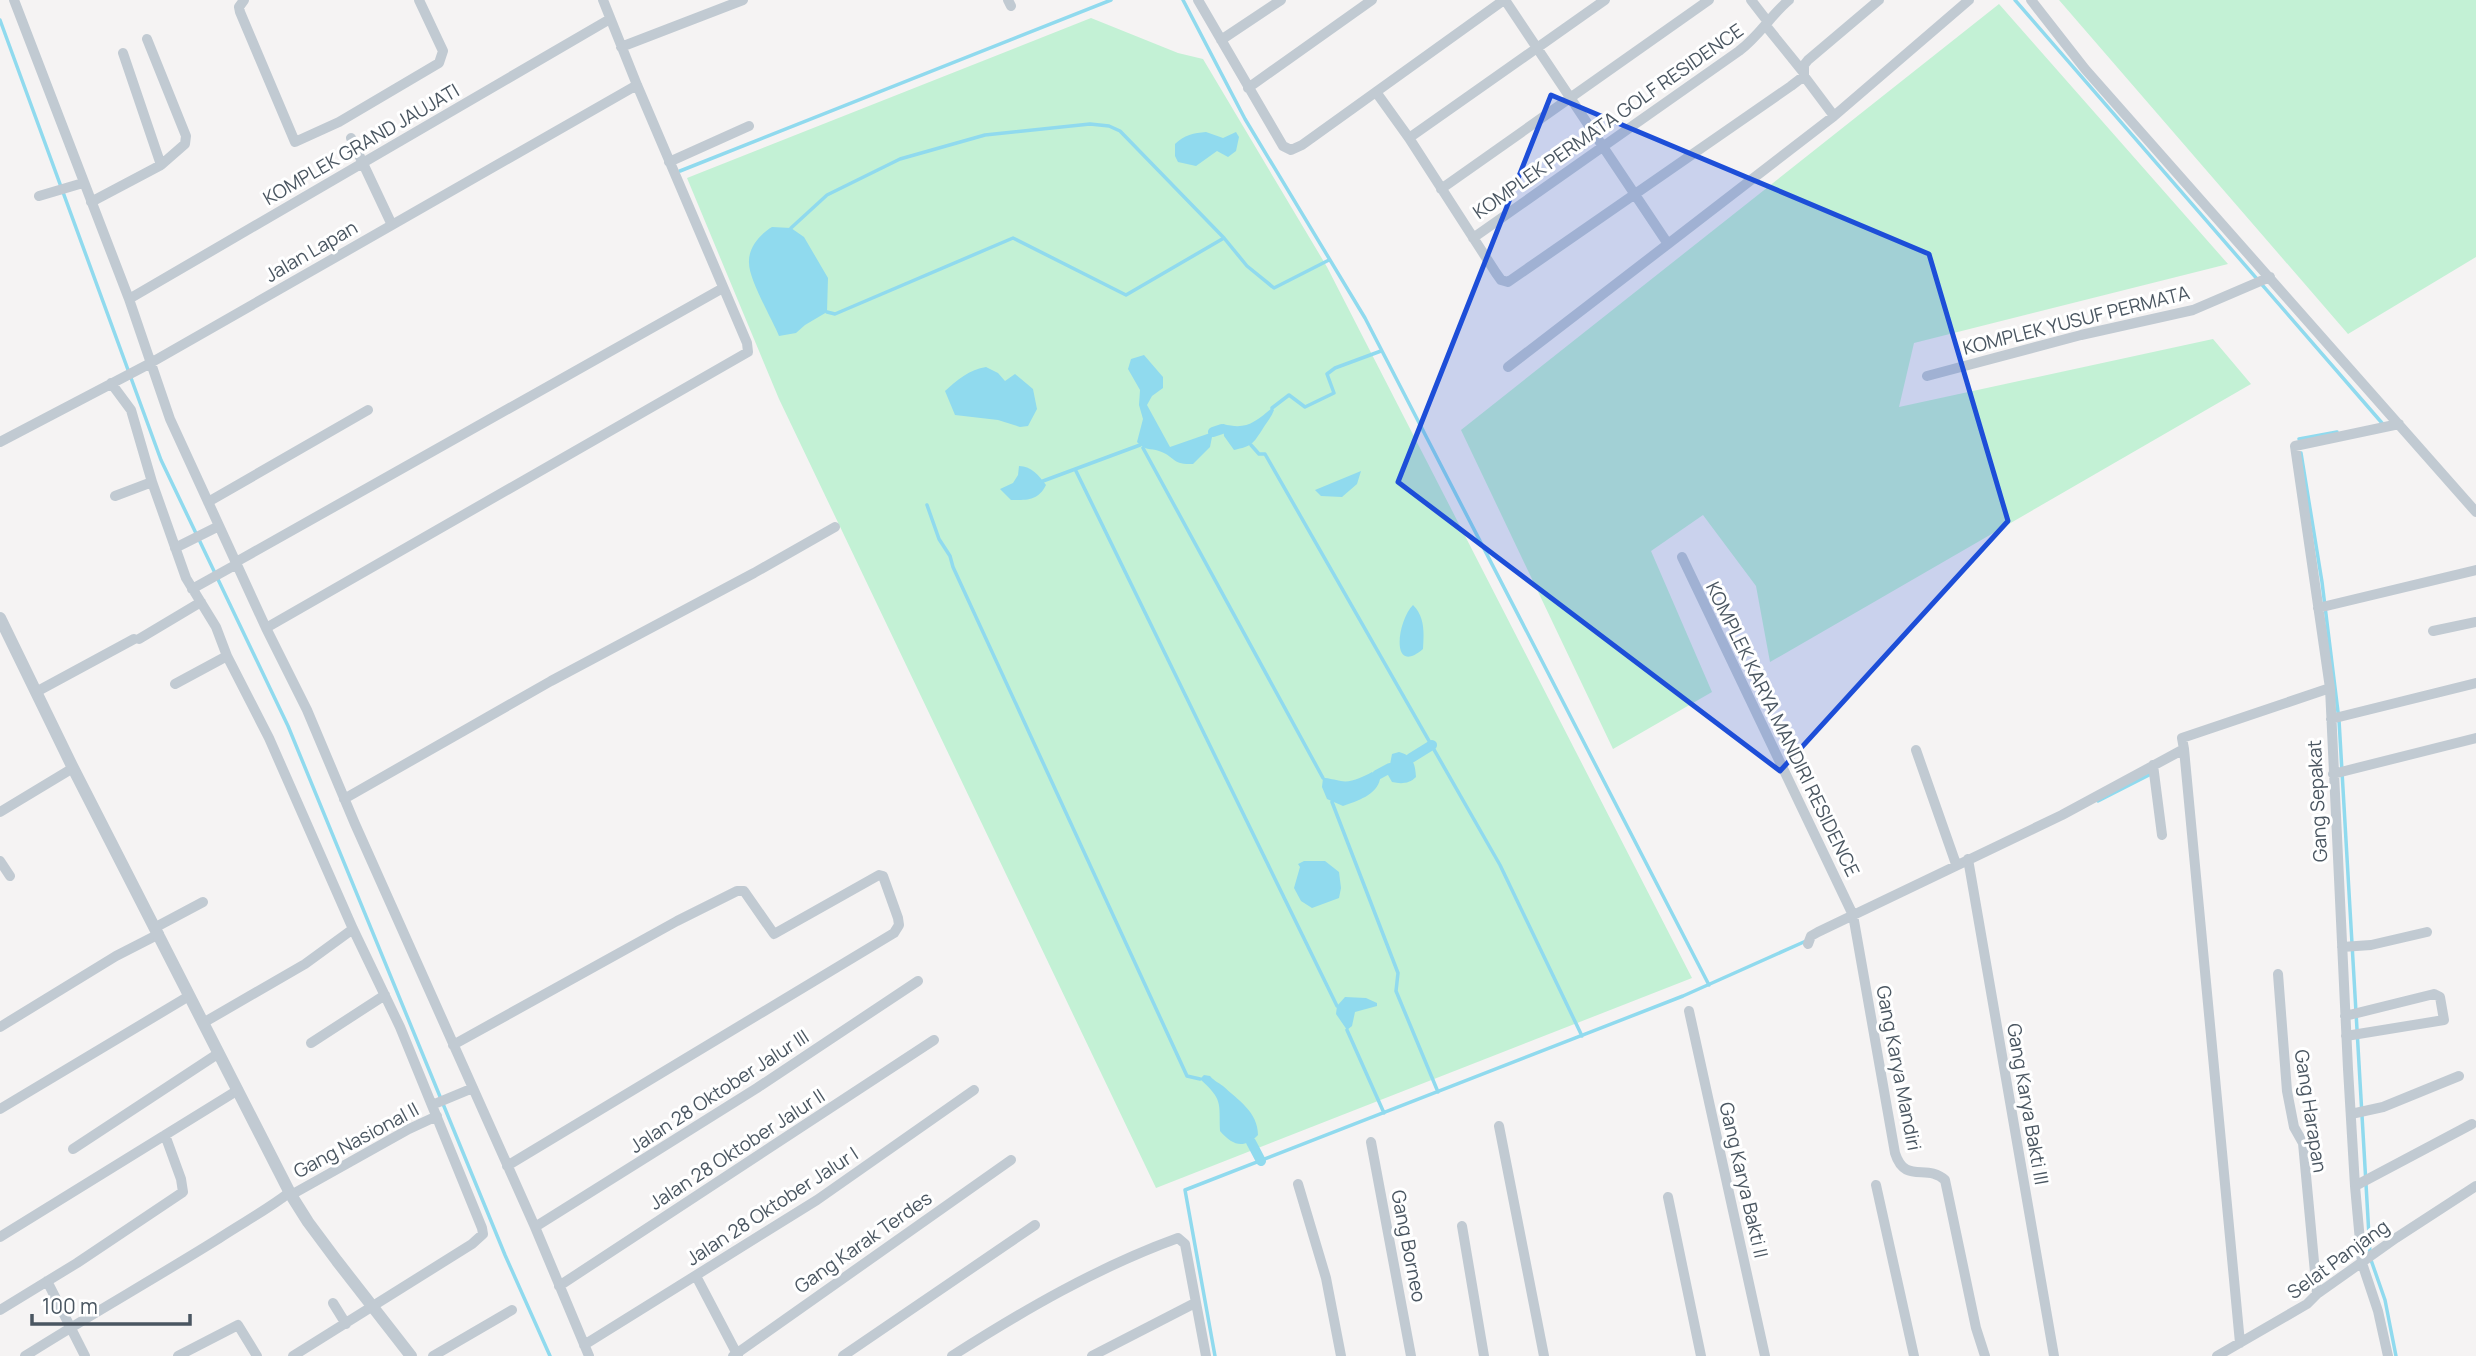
<svg xmlns="http://www.w3.org/2000/svg" width="2476" height="1356" viewBox="0 0 2476 1356" font-family="Manrope,sans-serif">
<style>
.green{fill:#c3f1d5}
.water{fill:#90daee}
.lines{fill:none;stroke-linecap:round;stroke-linejoin:round}
.stream{stroke:#90daee;stroke-width:3.5}
.canal{stroke:#90daee;stroke-width:10}
.minor{stroke:#c1cad2;stroke-width:10}
.tertiary{stroke:#c1cad2;stroke-width:12}
.marked{fill:#1d4ed8;fill-opacity:0.2;stroke:#1d4ed8;stroke-width:5;stroke-linejoin:round}
.labels{text-anchor:middle;stroke-width:6;stroke-linejoin:round;paint-order:stroke}
.street-label{font-size:19px;fill:#4a5661;stroke:#fff}
</style>
<rect width="100%" height="100%" fill="#f5f3f3"/>
<path class="green" d="M2059,0h417v257l-128,77z
M1999,4l229,260 -314,79 -15,64 314,-68 38,45 -481,278 -14,-76 -53,-71 -52,36 61,141 -99,57 -152,-319z
M1091,18l87,35 25,6 124,208 365,711 -536,210 -377,-789 -92,-221z"/>
<path class="water" d="M1206,132l17,6 13,-6 3,5 -3,14 -8,6 -11,-6 -21,15 -18,-4 -3,-6v-12c9,-9 19,-11 31,-12z
M772,227l19,1 13,9 24,41 -1,34 -22,13 -9,8 -17,3c-7,-17 -30,-56 -30,-73 -1,-15 11,-29 23,-36z
M1144,355l19,22v11l-11,8 -5,9 23,42 43,-15 -3,15 -17,17c-22,1 -18,-8 -34,-13 -9,-3 -14,0 -22,-9l6,-23 -4,-14 1,-15 -12,-21 3,-10z
M986,367l12,6 7,8 10,-7 18,15 4,20 -9,17 -8,1 -22,-7 -43,-5 -10,-24c11,-10 25,-22 41,-24z
M1272,408l2,2c-3,8 -8,13 -12,20 -10,15 -10,16 -28,20l-10,-14 -1,-12c23,6 31,-1 49,-16z
M1019,466c13,0 20,10 27,19 -8,16 -19,15 -35,15l-11,-11 13,-6 5,-8z
M1361,471l-4,13 -15,13 -21,-1 -6,-6z
M1413,605c12,12 11,27 10,44 -33,28 -26,-28 -10,-44z
M1399,752c14,4 16,11 17,25 -7,7 -15,7 -24,5l-4,-7 4,-21z
M1372,772l8,7c-3,16 -23,22 -37,27l-16,-7 -5,-12 1,-9c7,0 11,2 18,3 10,2 22,-4 31,-9z
M1304,861h21l14,11 2,16 -2,10 -27,10 -11,-7 -7,-13 6,-21 -2,-3z
M1345,997l21,1 11,5v3l-22,6 -3,14 -5,4 -11,-16 1,-8z
M1204,1075l6,1c4,5 8,6 13,10 15,14 35,26 35,49 -14,14 -25,11 -38,-4 -1,-29 3,-31 -20,-52z"/>
<g class="lines">
<path class="stream" d="M1183,0l62,119 120,199 344,667
M2015,0l367,423
M0,20l161,440 127,266 217,529 45,101
M680,171l431,-171
M791,228l36,-33 73,-36 85,-24 105,-11 19,2 11,5 104,107 23,28 27,22 55,-28
M827,312l8,2 178,-76 113,57 98,-57
M1272,408l17,-13 16,12 29,-14 -7,-19 8,-6 46,-17
M2299,439l38,-7
M1251,445l8,9h6l235,411 82,171
M1143,448l180,330
M2301,453l21,129 17,138 31,533
M1075,469l262,537
M1043,481l97,-36
M927,505l12,34 11,17 3,11 234,509 13,3
M2098,801l53,-27
M1332,802l66,171 -2,18 42,101
M1347,1030l37,83
M2371,1260l14,40 11,56
M1215,1356l-30,-166 498,-194 123,-55"/>
<path class="canal" d="M1213,432l9,-3
M1411,758l21,-13
M1377,775l13,-7
M1251,1142l10,19"/>
<path class="minor" d="M14,0l115,299 41,120 96,209 41,82 48,114 180,403 54,129
M244,0l-5,7 1,5 55,130 44,-20 100,-59 4,-12 -24,-51
M1008,0l3,6
M1198,0l85,146 8,4 11,-5 202,-145
M1505,0l163,244 166,-128 135,-116
M1751,0l17,22
M2031,0l54,69 391,443
M1766,26l38,47
M1221,40l60,-40
M621,47l122,-47
M123,53l38,112
M1804,76l30,40
M1248,88l124,-88
M1376,92l33,46 87,135 5,7 7,2 283,-196 13,-10v-11l4,-5 71,-60
M351,138l41,87
M1409,138l196,-138
M669,162l80,-36
M1441,189l268,-189
M39,196l44,-13
M91,202l70,-37 24,-21 1,-8 -39,-97
M1473,238l266,-187c21,-16 31,-35 50,-51
M129,299l481,-280
M1508,367l160,-123
M1927,376l154,-41 112,-25 77,-33
M111,383l20,27 21,72 34,96 30,49 11,29 42,82 84,191 47,98 82,201 1,6 -11,10 -179,112
M0,442l147,-77 490,-280
M115,496l37,-14
M208,502l160,-92
M175,548l44,-22
M1682,557l171,358 42,238c10,32 32,10 50,27l31,148 9,28
M236,562l487,-274
M192,589l45,-25
M2318,608l158,-38
M266,628l482,-276 -1,-9 -110,-258 -34,-85
M2433,631l43,-9
M139,639l62,-37
M175,684l52,-28
M36,692l98,-53
M2331,719l145,-36
M2184,749l-2,-11 148,-50
M1916,750l40,114
M2153,765l9,70
M2333,774l143,-36
M344,799l207,-118 203,-108 81,-46
M0,812l73,-44
M1968,859l86,497
M0,861l10,15
M156,927l47,-25
M1808,944l3,-8 7,-4 244,-117 122,-66 56,594
M2342,947l29,-2 56,-13
M2278,974l9,117 7,36 9,16 14,151
M1689,1011l76,345
M2345,1016l89,-22 6,3 4,23 -98,16
M203,1023l102,-59 48,-35
M0,1027l116,-71 43,-22
M311,1043l74,-48
M453,1045l224,-124 60,-30h7l30,43 105,-59 4,1 15,42 1,7 -5,8 -387,233
M432,1105l41,-17
M0,1109l189,-113
M2351,1114l32,-7 76,-31
M1499,1126l45,230
M1371,1142l40,214
M73,1149l146,-96
M1298,1184l28,94 15,78
M1876,1185l38,171
M2355,1186l117,-62
M291,1195l118,-66 28,-13
M1668,1197l33,159
M1462,1226l22,130
M535,1227l222,-139 161,-107
M0,1237l238,-147
M696,1276l42,80
M47,1281l38,75
M559,1286l375,-246
M333,1303l13,21
M0,1310l77,-47 106,-71 -2,-13 -16,-44
M584,1345l233,-145 157,-110
M25,1356c63,-40 129,-77 193,-117 24,-16 49,-29 72,-47
M178,1356l60,-31 19,31
M433,1356l79,-46
M733,1356l278,-196
M843,1356l192,-131
M952,1356c72,-46 146,-89 226,-118l7,6 21,112
M1092,1356l103,-53
M2217,1356l90,-52 10,-10 79,-56 80,-52
M2388,1356l-10,-45 -16,-48 -7,-77 -7,-117 -18,-381 -35,-242 104,-22"/>
<path class="tertiary" d="M0,618l73,150 218,427 17,27 29,39 74,95"/>
</g>
<path class="marked" d="M1551,95l378,159 79,267 -228,250 -382,-289z"/>
<g class="labels">
<g class="street-label">
<text transform="translate(1608 121) rotate(-35)" y="7">KOMPLEK PERMATA GOLF RESIDENCE</text>
<text transform="translate(361 144) rotate(-30)" y="7">KOMPLEK GRAND JAUJATI</text>
<text transform="translate(311 251) rotate(-30)" y="7">Jalan Lapan</text>
<text transform="translate(2076 320) rotate(-14)" y="7">KOMPLEK YUSUF PERMATA</text>
<text transform="translate(1783 729) rotate(64)" y="7">KOMPLEK KARYA MANDIRI RESIDENCE</text>
<text transform="translate(2317 801) rotate(-93)" y="7">Gang Sepakat</text>
<text transform="translate(1899 1068) rotate(79)" y="7">Gang Karya Mandiri</text>
<text transform="translate(719 1091) rotate(-33)" y="7">Jalan 28 Oktober Jalur III</text>
<text transform="translate(2028 1104) rotate(80)" y="7">Gang Karya Bakti III</text>
<text transform="translate(2311 1111) rotate(81)" y="7">Gang Harapan</text>
<text transform="translate(356 1140) rotate(-28)" y="7">Gang Nasional II</text>
<text transform="translate(737 1149) rotate(-33)" y="7">Jalan 28 Oktober Jalur II</text>
<text transform="translate(1744 1180) rotate(77)" y="7">Gang Karya Bakti II</text>
<text transform="translate(772 1206) rotate(-33)" y="7">Jalan 28 Oktober Jalur I</text>
<text transform="translate(863 1242) rotate(-35)" y="7">Gang Karak Terdes</text>
<text transform="translate(1409 1246) rotate(79)" y="7">Gang Borneo</text>
<text transform="translate(2338 1259) rotate(-36)" y="7">Selat Panjang</text>
</g>
</g>
<path d="M32 1314v10h158v-10" fill="none" stroke="#4a5661" stroke-width="3.5"/>
<text x="42" y="1314" font-size="21" fill="#4a5661" stroke="#ffffff" stroke-width="5" paint-order="stroke">100 m</text>
</svg>
